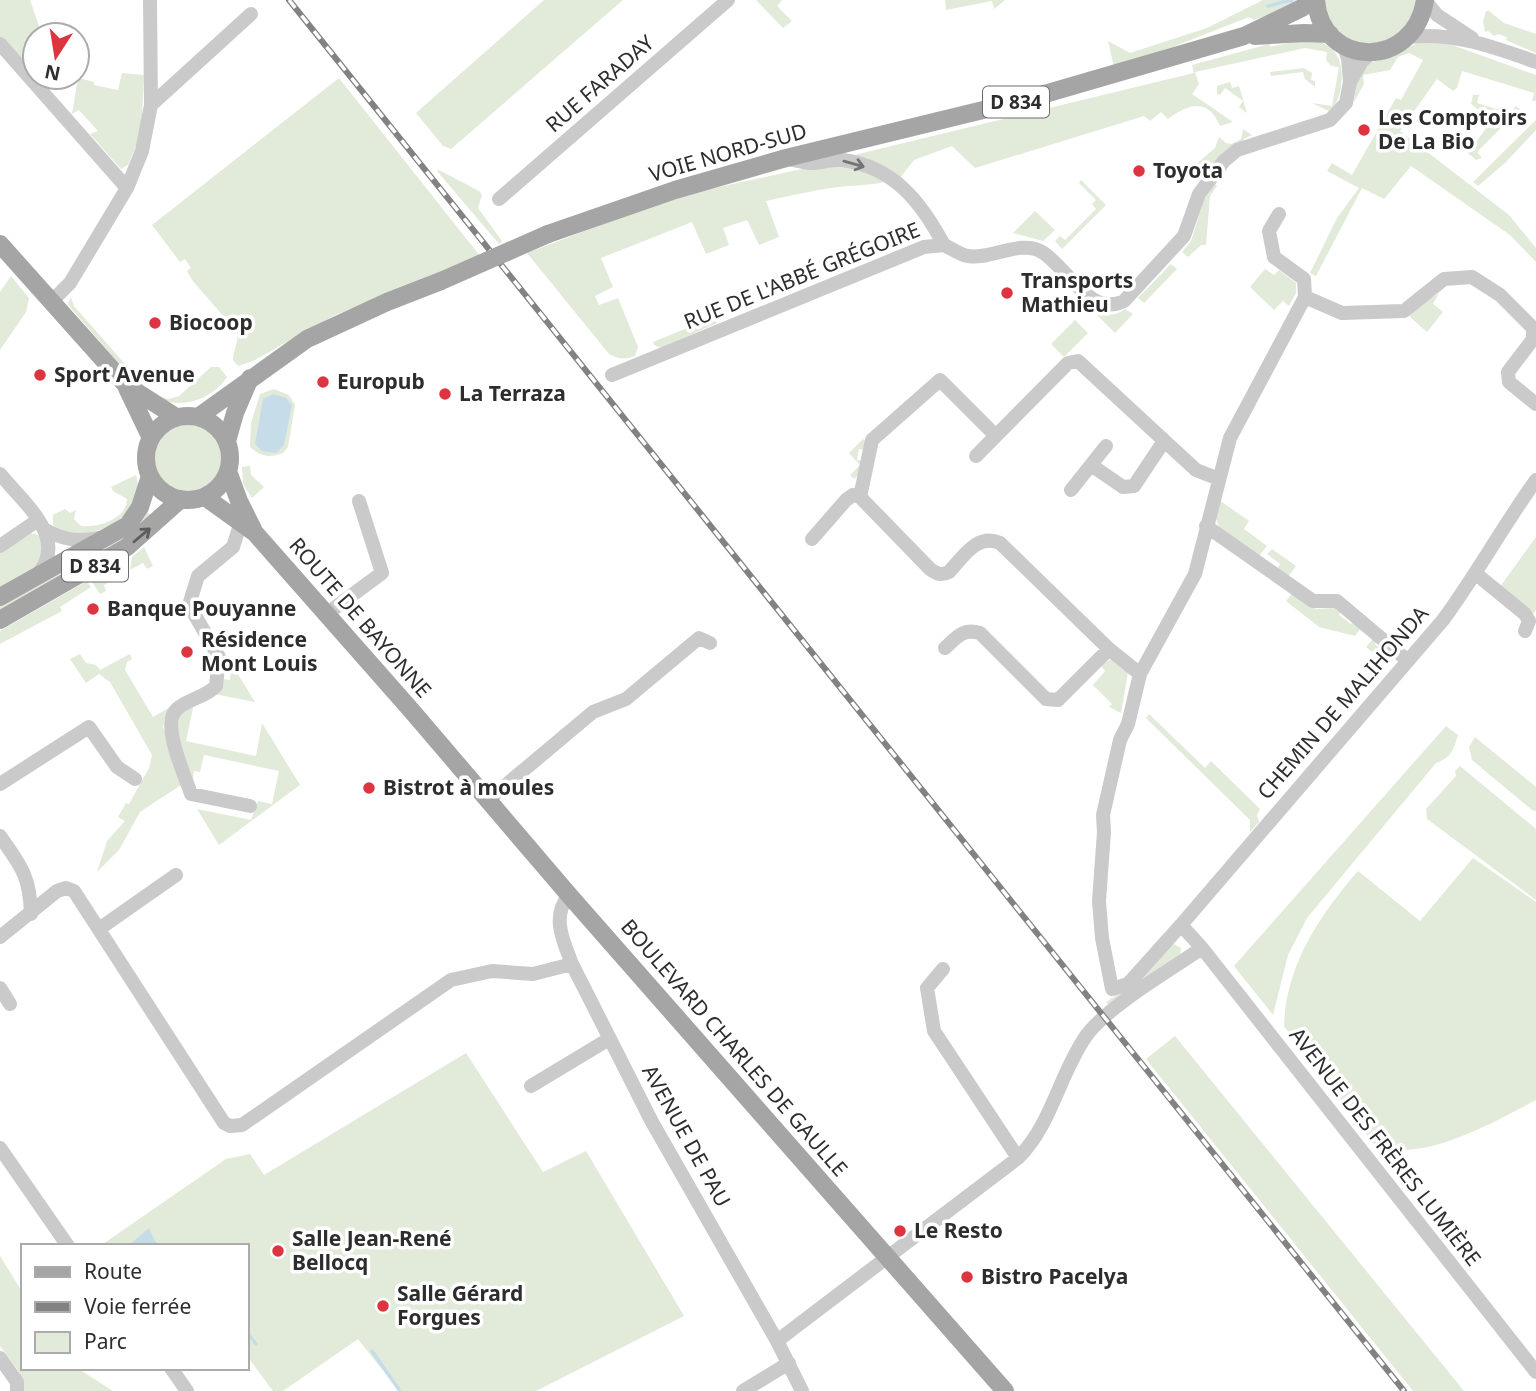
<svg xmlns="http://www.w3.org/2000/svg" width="1536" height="1391" viewBox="0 0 1536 1391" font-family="'Noto Sans',sans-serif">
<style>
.green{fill:#e2eada}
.water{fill:#c7dce9}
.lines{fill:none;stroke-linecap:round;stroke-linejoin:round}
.stream{stroke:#c7dce9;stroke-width:3.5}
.minor{stroke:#cacaca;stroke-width:14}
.major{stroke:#a5a5a5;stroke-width:18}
.rail-casing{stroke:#828282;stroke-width:6}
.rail{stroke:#fff;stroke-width:3.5;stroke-dasharray:10;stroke-linecap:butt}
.major-bridge{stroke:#a5a5a5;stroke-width:18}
.oneway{stroke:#747474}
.oneway2{stroke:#5d5d5d}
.poi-dot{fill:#dd353f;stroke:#fff;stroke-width:2.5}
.labels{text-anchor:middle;stroke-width:7;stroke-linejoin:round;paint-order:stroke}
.shield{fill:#fff;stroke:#6c6c6c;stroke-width:2}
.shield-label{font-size:19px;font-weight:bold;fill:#2d2d2d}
.street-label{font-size:21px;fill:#2d2d2d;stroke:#fff}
.poi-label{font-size:21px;font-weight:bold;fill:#2d2d2d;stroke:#fff;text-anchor:start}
</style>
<rect width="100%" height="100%" fill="#fff"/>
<path class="green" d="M0,0h30l10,29 6,6h-11v13l-5,5 5,8 -7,7 -28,-30z
M544,0h79l-172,149 -8,-3 -27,-33z
M756,0h26l-5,6 15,15 -9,7z
M945,0h60l-11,9 -2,-8 -46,9z
M1263,0h38l-8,6 -39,14 -5,-3 -84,33 -51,17 -6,-26 22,12 77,-25z
M1323,0h94c-2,8 -4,20 -9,26 -21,23 -63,27 -79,-5 -3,-6 -4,-14 -6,-21z
M1486,11h3l15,12 32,11v19l-30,-13 1,-3 -9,-3 -4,2 -6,-5 -3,1 -2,-10z
M1302,40c32,0 43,17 39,47 -2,11 -4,17 -12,24l-17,-8 20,3 7,-39 -8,-1 -5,-6 1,-8 -22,-4 -110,24 4,12 -7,10 41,28 -13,4c-12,-29 -32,-22 -52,-7l-7,-7 -11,9 -6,-5 -169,52 -23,-22 -38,14 -14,18 -54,-21 348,-84 -2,-8 77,-21 1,3z
M1441,41l95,34v26h-4l2,-8 -72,-22 -5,17 -4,3 -16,-12 -37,52 109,84 27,33v14l-26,-27 -99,-69 -27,33 -22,-11 -46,88 -6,-3 27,-55 22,-30 -32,-17 5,-8 20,12 44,-77 5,2 22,-40 -14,-7 -11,4 -8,13 -27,5 1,9 -10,18 2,-17 12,-22 16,-4 33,-16z
M1304,68l8,5 -1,7 4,1v6l-10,-8 -2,-7 -32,4 -1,-4z
M122,73l22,2 -3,59 -13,31 -7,4 -31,-35 8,-3 -19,-21 -7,4 6,-36 16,4v3l24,5z
M339,78l141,178 -147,60 -80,45 -15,5 -5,-6c0,-10 6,-18 4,-28l-45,-52 -5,-9 4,-3 -6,-9 -5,3 -28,-37z
M1230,82l2,6 7,-2 8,27 -8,-6 4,-6 -18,-13 -5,7 -3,-1v-8z
M1473,95h6l-2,8 35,11 3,-8 5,3 3,6 -2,4 -6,-5 -38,38 5,6 -6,2 -8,-7 24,-33 -21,-16z
M1536,120v10l-31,33 -27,23 -5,-4z
M1243,129l9,6 -8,4 -1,5 -29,23 -4,-2 -8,10 -8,-9 21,-18 4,-11 7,6 6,1 9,-5z
M825,164l29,2 31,16c-13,3 -25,3 -38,4 -28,3 -54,9 -81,15l13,36 -20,8 -12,-25 -24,8 6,17 -23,9 -14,-32 -91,36 12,29 -18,9 4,9 19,-7 20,49 -3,9c-10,4 -17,3 -26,-2l-82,-101 116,-44 67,-20z
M439,170l40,21 3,4 -4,13 24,33 -3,3 -62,-73z
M1081,180l25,25 -44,44 -7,-8 5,-5 5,4 31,-31 -4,-5 4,-4 -17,-17z
M1215,184l2,2 -7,10 -4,49h-5l-13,12 -6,-5 9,-11 13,-41z
M1035,211l20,19 -12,11 -30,-8z
M1171,264l6,5 -33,34 -6,-5z
M1265,269l9,6 5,-5 17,13v10l-7,13 -6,-5 -9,9 -24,-23z
M11,276l18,22 -3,14 -26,38v-58z
M1439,293l-6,11 10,8 -16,20 -17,-15 1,-5z
M71,297l3,9 57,65 -5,1 -56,-65 -2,-4z
M1125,309l8,5 -18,19 -22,-22c12,4 22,6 32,-2z
M712,318h3l2,5 -56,25 -7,-3 -1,-3z
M1075,320l13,13 -24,24 -13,-13z
M211,367h8l8,10c-15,23 -48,34 -72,19l14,3 10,-3z
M274,389l15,6 6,10 -7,42 -5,6c-14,5 -22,4 -33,-6l1,-24 9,-29z
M153 457a35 35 0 1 1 70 0a35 35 0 1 1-70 0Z
M863,439l4,4 -1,7 -7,-1 -2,11 6,1 -3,13 -6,5 -4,-4 10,-10 -11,-12z
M250,466l1,9 13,12 -12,11 -9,-14 -1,-17z
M136,475c14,42 -50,73 -83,50v-10l12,-6 5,4 6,-3 -2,9 7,7c16,2 46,-7 46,-27l-14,-8 -2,-4z
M1219,500l30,21 -5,8 23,17 -8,10 -40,-29 -4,-11z
M144,511l11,6 -10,11 -145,86v-10z
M28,533l8,1 9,6 -6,27 -39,22v-36z
M1536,537v73l-3,4 -34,-26z
M144,547l9,19 -6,3 -4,-6 -13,7 2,-13z
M1272,549l24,17 -8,11 -11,-8 3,-5 -13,-10z
M105,573l8,1 5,3 -14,8 2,6 -6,3 -10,-15z
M87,581l4,6 -31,20 2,4 -62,33v-13z
M1293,592l23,17 20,-1 5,4 -2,3 12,9 2,-3 8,7 -6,8 -36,-9 -33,-26z
M1373,639l3,3 -1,2 18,16 -4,6 -23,-19z
M80,654l6,9 10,2 4,5 30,-16 2,5 -5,3 -2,8 28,47 19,-11 -7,12 -2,9 21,56 -44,29 -21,38 -22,22 10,-31 18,-20 -7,-4 8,-14 3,1 20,-36 3,-13 -42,-73 -11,-8 -13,9 -16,-24z
M226,655l29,47 -41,-8 9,-15 7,1 1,-11 -7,-2z
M1109,660h4l15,13 -7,40 -12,-6 3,-3 -19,-19 12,-14 -4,-5z
M187,707l6,1 -7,33 70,15 6,-33 38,62 -81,60 -22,-36 54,11 7,-19 14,3 7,-33 -75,-16 -4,17 -6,-1 -1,8 -20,-52 2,-9z
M1149,714l56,54 6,-7 49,48 -3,6 2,7 -9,10v-12l-104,-102z
M1446,726l12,9c-4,14 -7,23 -22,28l-129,155 -19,37 -15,60 -39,-49z
M1475,737l61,50v24l-4,-1 -60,-50 -3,-13z
M1460,766l76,63v71l-109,-81 -1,-10 30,-33 -1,-5z
M1473,858l63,44v198c-41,21 -117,67 -163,43l-89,-117c2,-61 35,-110 74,-155l62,50z
M1174,944l7,4 -1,8 -70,50 -4,-4 29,-19 35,-38z
M1175,1036l289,355h-51l-267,-332z
M466,1053l77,119 43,-21 98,165 -148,75h-137l-41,-52 -75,52h-10l-26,-35v-110h-147l126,-87 24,-5 14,21z
M0,1256l23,37v75h54l36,23h-89l-5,-19 -19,-26z"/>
<path class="water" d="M273,394l13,4 6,7 -8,40 -8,8 -14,-2 -7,-7 8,-45z
M149,1228l6,13 6,5h-33z"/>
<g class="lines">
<path class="stream" d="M1268,6l23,-6 1,3
M247,1333l9,11
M372,1351l28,40"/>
<path class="minor" d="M150,0l1,105
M1425,0l12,15 35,23
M1408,37c46,-5 86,10 128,25
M0,44l127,144
M1350,82l12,-21 10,-9
M788,159c7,1 14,3 22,4 10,0 22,-4 33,-3 51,7 78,42 101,85
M499,199l229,-199
M1279,214l-10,17 5,26 30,22 1,18
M944,245c7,3 16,10 24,11 22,4 53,-17 74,-4 26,16 48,66 82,49l60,-65 15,-42 25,-33 13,-11 93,-30 16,-17 4,-21 -2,-24 -5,-13
M1305,297l-75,141 -35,136 -55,100 -12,50 -8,16 -17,75 1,17 -5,69 3,37 10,51 16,-5 53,-59 262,-305c33,-45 60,-94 93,-140
M1305,297l37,16 62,-2 40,-32 28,-2 28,18 33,33v11l-25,33 1,10 27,22
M51,302l19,-19 57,-95 15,-37 9,-46 100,-91
M612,375l312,-128 20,-2
M976,456l92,-93 10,-2 118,109 23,9
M1091,465l32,22 11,-1 30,-45
M0,474c23,28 70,65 37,101
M1071,490l35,-44
M860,497l12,-57 68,-60 56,56
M241,522l-8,25 -35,29 -9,29 30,52 -3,29c-10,11 -28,13 -39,23 -17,14 8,66 14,85l59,12
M1206,526l107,75h24l70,59
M44,529c19,11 34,13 55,9
M812,539l34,-39 7,-5 7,2 70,72c7,5 11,7 19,3 14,-15 28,-39 51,-29l109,106 31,25
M0,546l38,-26
M1475,573l50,41 4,7 -4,10
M325,615l57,-42 -23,-72
M945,648c12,-11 18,-20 35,-15l66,66 12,1 51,-51
M0,784l89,-57 28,40 18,12
M488,800l105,-88 33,-13 73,-61 11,5
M0,836c21,30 30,40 31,78
M569,895c-18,22 -6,45 3,69l80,158 125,219 25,50
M1181,925l21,23 334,424
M99,929l77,-54
M0,937l57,-46 9,-3 8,3 150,232 6,3 12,-1 209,-145 41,-9 41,3 39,-10
M943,969l-16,19 7,43 84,127
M0,988l10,16
M531,1086l78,-47
M0,1148l68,98
M777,1341l241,-183c34,-34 41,-83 68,-122 22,-30 83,-65 116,-88
M0,1358l17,24v9
M171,1368l16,23
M743,1391l46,-28"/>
<path class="major" d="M1316,0c5,68 98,71 109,0
M1255,36l49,-3 26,1
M548,234l127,-44 111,-32 238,-58 220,-64 58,-28 8,-8
M0,244l126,141 50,32
M127,388l24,50
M146 458a42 42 0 1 1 84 0a42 42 0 1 1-84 0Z
M198,417l109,-78 80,-37 54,-21
M227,441l8,-28 15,-35
M228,471l11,30 14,28
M205,497l50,36 156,177 158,185 436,496
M0,597l128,-72 12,-18 10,-31
M0,620l127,-73 54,-48"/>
<defs>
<path id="rail" d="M289,0l1115,1391"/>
</defs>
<use href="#rail" class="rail-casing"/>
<use href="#rail" class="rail"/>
<path class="major-bridge" d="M441,281l107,-47"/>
</g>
<defs><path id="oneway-shaft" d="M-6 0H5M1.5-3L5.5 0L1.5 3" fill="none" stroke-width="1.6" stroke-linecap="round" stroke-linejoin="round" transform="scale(1.75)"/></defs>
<use class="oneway" href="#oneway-shaft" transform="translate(854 164) rotate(16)"/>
<use class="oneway2" href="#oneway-shaft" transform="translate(142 535) rotate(-40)"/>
<g class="poi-dot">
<circle cx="1364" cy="130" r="7"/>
<circle cx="1139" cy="171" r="7"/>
<circle cx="1007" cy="293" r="7"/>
<circle cx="155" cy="323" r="7"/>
<circle cx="40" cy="375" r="7"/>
<circle cx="323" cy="382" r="7"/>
<circle cx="445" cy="394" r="7"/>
<circle cx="93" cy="609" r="7"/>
<circle cx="187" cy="652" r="7"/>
<circle cx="369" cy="788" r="7"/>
<circle cx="900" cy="1231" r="7"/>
<circle cx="278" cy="1251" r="7"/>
<circle cx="967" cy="1277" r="7"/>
<circle cx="383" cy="1306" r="7"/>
</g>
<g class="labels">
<g class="shield">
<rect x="983" y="86.5" width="66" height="31" rx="5"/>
<rect x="62" y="550.5" width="66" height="31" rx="5"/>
</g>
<g class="shield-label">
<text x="1016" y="109">D 834</text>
<text x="95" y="573">D 834</text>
</g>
<g class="street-label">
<text transform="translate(600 84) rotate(-41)" y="7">RUE FARADAY</text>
<text transform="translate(728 153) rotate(-16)" y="7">VOIE NORD-SUD</text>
<text transform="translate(802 276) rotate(-22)" y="7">RUE DE L'ABBÉ GRÉGOIRE</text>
<text transform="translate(360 618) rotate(49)" y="7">ROUTE DE BAYONNE</text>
<text transform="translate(1343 703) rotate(-49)" y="7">CHEMIN DE MALIHONDA</text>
<text transform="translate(734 1048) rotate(49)" y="7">BOULEVARD CHARLES DE GAULLE</text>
<text transform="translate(686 1136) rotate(61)" y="7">AVENUE DE PAU</text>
<text transform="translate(1385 1147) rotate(52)" y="7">AVENUE DES FRÈRES LUMIÈRE</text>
</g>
<g class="poi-label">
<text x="1378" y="125">Les Comptoirs<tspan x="1378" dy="24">De La Bio</tspan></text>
<text x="1153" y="178">Toyota</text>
<text x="1021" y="288">Transports<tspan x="1021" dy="24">Mathieu</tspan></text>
<text x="169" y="330">Biocoop</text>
<text x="54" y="382">Sport Avenue</text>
<text x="337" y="389">Europub</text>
<text x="459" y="401">La Terraza</text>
<text x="107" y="616">Banque Pouyanne</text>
<text x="201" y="647">Résidence<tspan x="201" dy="24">Mont Louis</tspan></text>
<text x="383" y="795">Bistrot à moules</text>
<text x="914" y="1238">Le Resto</text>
<text x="292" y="1246">Salle Jean-René<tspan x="292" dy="24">Bellocq</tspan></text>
<text x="981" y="1284">Bistro Pacelya</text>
<text x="397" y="1301">Salle Gérard<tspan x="397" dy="24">Forgues</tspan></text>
</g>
</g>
<rect x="21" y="1244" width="228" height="126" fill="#ffffff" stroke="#ababab" stroke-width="2"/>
<rect x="35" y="1267" width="35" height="10" fill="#a5a5a5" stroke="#ababab" stroke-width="2"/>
<text x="84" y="1279" font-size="21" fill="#2d2d2d">Route</text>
<rect x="35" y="1302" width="35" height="10" fill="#828282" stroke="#ababab" stroke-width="2"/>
<text x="84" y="1314" font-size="21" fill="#2d2d2d">Voie ferrée</text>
<rect x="35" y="1332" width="35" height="21" fill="#e2eada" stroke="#ababab" stroke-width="2"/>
<text x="84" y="1349" font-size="21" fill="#2d2d2d">Parc</text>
<g transform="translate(56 56) rotate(192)"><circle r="33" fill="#ffffff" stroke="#ababab" stroke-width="2"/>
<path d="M0-5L12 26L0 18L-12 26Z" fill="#dd353f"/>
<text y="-10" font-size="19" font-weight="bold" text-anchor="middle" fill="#2d2d2d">N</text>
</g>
</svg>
